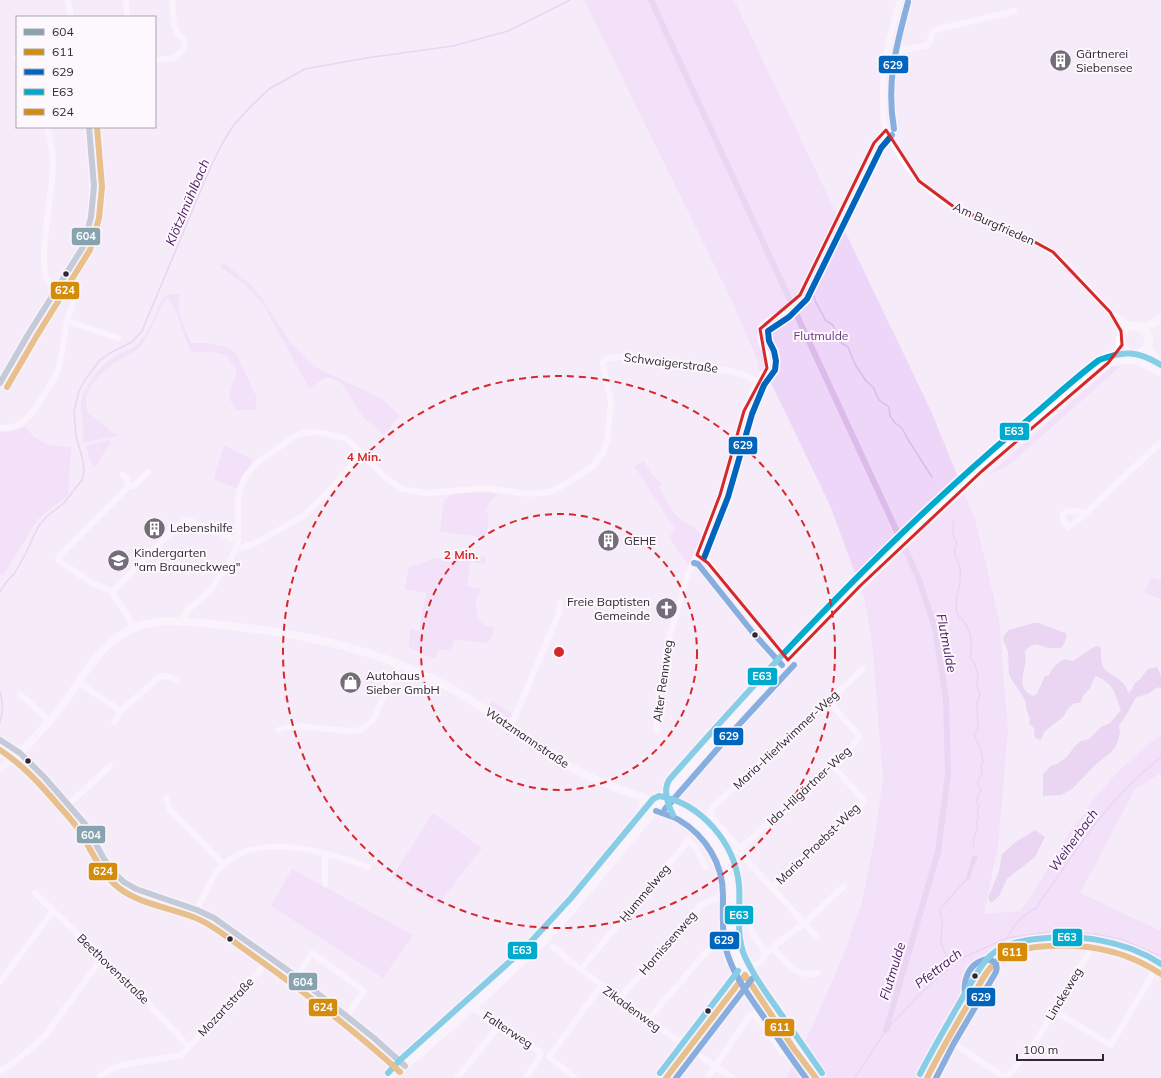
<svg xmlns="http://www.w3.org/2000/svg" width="1161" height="1078" viewBox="0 0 1161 1078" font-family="Mulish,sans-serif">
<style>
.green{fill:#edd6f8}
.water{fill:#dcbbeb}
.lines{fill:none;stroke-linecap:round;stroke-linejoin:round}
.stream{stroke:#dcbbeb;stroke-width:1.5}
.canal{stroke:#dcbbeb;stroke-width:6}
.minor{stroke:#fefcfe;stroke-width:6}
.tertiary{stroke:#fefcfe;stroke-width:8}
.secondary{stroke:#fefcfe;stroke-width:9}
.bus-1-casing{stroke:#fcf8fd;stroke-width:9}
.bus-2-casing{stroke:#fcf8fd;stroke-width:9}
.bus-3-casing{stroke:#fcf8fd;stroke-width:9}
.bus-4-casing{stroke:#fcf8fd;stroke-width:9}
.bus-5-casing{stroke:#fcf8fd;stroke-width:9}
.bus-1{stroke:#87a3b0;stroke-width:6}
.bus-2{stroke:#d58c0a;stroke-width:6}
.bus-3{stroke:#0065bd;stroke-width:6}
.bus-4{stroke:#00a9ce;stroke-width:6}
.bus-5{stroke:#d58c0a;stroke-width:6}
.marked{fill:none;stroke:#d62828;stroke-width:3;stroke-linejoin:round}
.ring{fill:none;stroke:#d62828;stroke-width:2;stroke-dasharray:7 5}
.bus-dot{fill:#2f2832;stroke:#fcf8fd;stroke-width:1.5}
.labels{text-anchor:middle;stroke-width:4;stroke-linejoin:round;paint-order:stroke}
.poi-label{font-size:12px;fill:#2f2832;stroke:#fcf8fd;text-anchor:start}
.street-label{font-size:12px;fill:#2f2832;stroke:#fcf8fd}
.park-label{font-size:12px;fill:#6d3883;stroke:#fcf8fd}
.water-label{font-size:13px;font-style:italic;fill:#4c1761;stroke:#fcf8fd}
.centre{fill:#d62828;stroke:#fcf8fd;stroke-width:2}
.ring-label{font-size:12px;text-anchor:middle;font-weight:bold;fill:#d62828;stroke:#fcf8fd;stroke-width:4;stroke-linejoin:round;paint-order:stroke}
.line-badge{stroke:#fcf8fd;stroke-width:1.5}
.badge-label{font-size:11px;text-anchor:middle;font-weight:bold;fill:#fff}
</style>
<rect width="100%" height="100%" fill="#f5ebf9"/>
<path class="green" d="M584,0h150l197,411 44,108 24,100 9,113 -10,113 -14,69 36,-3 11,-15 44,-72 8,-8 11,-18 25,-27 28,-26 14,-9v37l-26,16 -55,104 81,38v36l-35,-18 -38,-7 -45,-2 -47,12 -23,15 -54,111h-133l28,-55 29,-67 19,-54 12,-59 9,-64 -11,-138 -8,-44 -35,-94 -59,-122 -10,-7 -4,-17 -24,-56z
M224,263l26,21 11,13 29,45 17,18 10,8 63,30 20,17 -16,20 -21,-18 -22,-35 -14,-5 -18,11 -45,-82c-12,-17 -27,-28 -44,-39z
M173,294l7,1c-6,15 6,34 11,48h16l22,5 8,7 20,43 -2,12h-20l-6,-13 8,-25c-3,-4 -5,-10 -9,-14 -6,-7 -28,-7 -36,-5 -10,-16 -12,-42 -24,-54h-2c-10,16 -15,34 -27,49 -6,6 -14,8 -21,13 -12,7 -31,24 -32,39 0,5 1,9 2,13l29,23 -35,7c5,-16 -5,-33 1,-49 7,-15 19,-30 34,-39 7,-4 16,-6 22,-12 9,-10 18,-33 24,-46z
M1112,366l8,1 -111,98 -22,11z
M25,427l9,10 14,8 23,2 -3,48 -31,25 -33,54 -4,1v-142z
M109,440l2,2 -16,25 -5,-6 -4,-15z
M224,445l29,15 -17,28 -22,-9z
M644,461l8,13 11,11 -4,2c6,9 10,20 17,28 7,8 19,11 25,20l-12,31 -20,-29 6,-8 -41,-63z
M485,492l13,2 -1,1c-6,3 -9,10 -11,16l3,7 -4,20 -45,-7 4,-31c9,-9 29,-7 41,-8z
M447,552l39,5 -1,7 -15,-2 -3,24 15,3c-8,10 -6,19 -4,31l8,6 8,1 -2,11 -5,5 -33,-4 -3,12 -13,-2 -2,10 -12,-4 -15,-8 1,-18 9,2 7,-38 -21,-4 4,-22 28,-9 9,2z
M1151,577l10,3v19l-17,-6z
M492,701l21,13 -2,3h-4l-17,-11z
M433,813l49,35 -44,57 -46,-28z
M292,869l121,66 -30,43 -112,-72z
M738,992v3l-14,18 5,-13z"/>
<path class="water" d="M1034,623h5l23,9 4,1c1,7 -1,10 -5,15 -4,0 -8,0 -11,0 -13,-2 -14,-8 -25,3 0,4 1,9 0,13 -2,14 -8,24 8,32l4,-2 8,-18 4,-1c2,-5 8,-13 14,-15 3,-2 7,1 10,1l21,-14 5,-1 2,3c-1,28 9,20 23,35 2,3 3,6 5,9l3,-4 3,-6 5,-4 8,-10 9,-2 4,9v11l-5,1 -8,6 -12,3 -9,17 -8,11 1,8 -4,13 -6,7 -14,11 -24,25 -11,6 -18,1v-22l8,-8 6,-2 10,-7 8,-11 6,-5 8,-2 12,-12 9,-4 11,-13c-6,-17 -7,-27 -26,-34l-5,12 -7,8 -3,7h-5l-6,4 -6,10 -19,15 -3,8 -6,-2 -1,-10 -5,-5 1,-4 -4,-11v-6l-17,-27 -1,-23 -5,-13 1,-4 5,-5z
M1035,830l10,7 -10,20 -28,22 -8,17 -8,7 -3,-5 11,-27 3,-17 15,-13z
M976,855l2,2 -6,13 -2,9 -3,1 -1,-1 6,-22z"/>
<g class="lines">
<path class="stream" d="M814,296c2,11 8,14 11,24l8,5 7,17 8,5 7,17 11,17 7,6 6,13 10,7 1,9 5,7 7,5 5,10 25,39
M953,521c2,9 -3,13 4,22 -6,10 1,17 3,26 3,15 -7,30 -3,44 2,5 7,7 9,12 6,8 6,23 4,33l4,4 4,13 -1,11 3,9 -3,7 1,27 -4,6 7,15 2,12 -2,3 1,8c-4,10 -8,7 -1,16 -1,5 -4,8 -5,13l3,3 -2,9 2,2 -3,8 2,3 -5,13 1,8
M0,592l7,-11 7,-7 12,-21 12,-26 9,-11 16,-12 19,-24 2,-9 -1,-10 -7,-25 -2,-25 5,-20 6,-11 14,-19 11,-8 22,-11 10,-11 69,-165 11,-22 11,-18 18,-20 18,-17 36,-20 61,-11 87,-12 55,-15 62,-31
M0,692c4,11 3,20 0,31
M1007,937c9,-14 14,-21 29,-29 37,-53 71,-111 125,-150
M951,967l-10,-24 1,-23 -2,-10 8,-10 19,-21
M855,1078l31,-48 36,-38 17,-16 21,-17 47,-21 47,-7 40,3 27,5 40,17"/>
<path class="canal" d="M651,0l267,577 17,51 11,70 2,76 -10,78 -52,178"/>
<path class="minor" d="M68,0l3,17
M126,0l1,17
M900,0c-10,36 -19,66 -17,104 0,9 0,19 4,27 4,10 10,19 16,29 16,25 40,43 67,55 23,11 50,17 72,31 19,11 33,27 47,43 12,13 30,28 33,46
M885,54l43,-9 5,-13 5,-3 77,-18
M16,57l1,3
M155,60l19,-2 9,-8 2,-4 -1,-5 -6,-7 -4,-9 -2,-25
M47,127c4,13 6,26 6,39 0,26 -16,95 -5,115 2,4 5,6 9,8
M1113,314l18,13
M67,321l51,17
M1148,345v3l13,15
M1138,354l9,6 8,8
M1108,365c22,-9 32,-3 51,8
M0,383l29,-50 54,-86 8,-30 3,-31 -5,-59
M0,427c22,6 36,-19 46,-35 3,-6 8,-12 10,-18 7,-16 7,-35 11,-52 3,-12 10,-23 5,-35l-10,-7
M123,475l4,4 1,8 6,-1 14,-14
M1086,513c-8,-2 -17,-4 -23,1v7l5,6c10,-4 18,-15 26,-22 22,-21 45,-42 67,-63
M236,549l17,-5 10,-5 40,-23 20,-19 39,-43
M697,555l6,2 5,6 52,66 28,31
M113,592l-21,-9 -34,-23 1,-4 69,-69
M180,621l7,-10 24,-22 19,-28 8,-20v-43l2,-8 5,-13 13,-15 37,-26 7,-3 15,-1 28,6 8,7 33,33 16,11 11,2 15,2 58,-5 42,6 21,-2 13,-6 30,-19 10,-12 5,-13 3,-28 1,-11 -8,-38v-4l6,-3 12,-1 105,13 18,5 13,6
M134,628l-9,-16 -11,-16v-6l64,-65 7,-5h4l49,21
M79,683l42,28
M20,694l29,27
M114,722l7,-11 38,-34 7,-1 11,4
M510,728l49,-115 1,-10
M278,730l9,-3 9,-1 55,5 9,-1 7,-5 6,-5 26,-56
M657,730l-1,-14 13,-77 19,-65 9,-19 23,-60 24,-84 13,-30 10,-13 1,-5 -2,-10 -5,-10 -1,-14 3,-5 21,-13 16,-16 74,-152 12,-13
M0,769l20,-16
M166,798l4,12 53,54
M69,804l41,-38
M724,858l16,-9 117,-108 2,-5 -2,-3 -29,-32
M325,884v-30
M772,888l89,-83 2,-4 -1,-3 -30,-33
M35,893l114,111 40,43
M197,910c7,-15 14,-33 26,-45 35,-34 105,-13 145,2
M747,919l7,17 12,18
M817,937l-74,-81 -6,-11 -25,-27 -2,-6 2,-4 151,-139
M553,947c57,47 118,89 179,131
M773,948c13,13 23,31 45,25
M580,970l109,-130 7,8 9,19
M297,977l15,-24 52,38 -18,26
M0,982l53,-71
M619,999l83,-95 21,-8
M472,1007l68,45 1,2 -1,2 -14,22
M1054,1011l57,34 44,-75
M648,1020l58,-68 13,-8 6,-1
M947,1039l59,39
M0,1071l12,-7 32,-27 58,-79
M99,1078l4,-4 12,-7 13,-3 53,-9 27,-28 62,-68
M457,1078l43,-53
M575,1078l-26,-21 52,-71
M666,1078l58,-77 13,-14 14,-19 9,-6 6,-8 17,-15 22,-16 39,-37
M707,1078l42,-62 5,-3 28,39
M927,1078l20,-39 42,-70c6,-8 13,-13 22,-17 19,-6 62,-9 82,-5 23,4 49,13 68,27
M1006,1078l27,-32 59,-99"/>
<path class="tertiary" d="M0,740l20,13 25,25 40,46 19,35 11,15 9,8 12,7 61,21 17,8 83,59 77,61 31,28
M20,753c15,-16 31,-32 44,-50 19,-25 32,-54 60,-70 30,-18 65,-11 98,-8 65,7 130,18 191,45 16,7 34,15 49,25 32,19 61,43 92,62 16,10 33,20 50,26 18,8 37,13 55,21"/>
<path class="secondary" d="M1141,328l7,7c2,9 -3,20 -14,19 -4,0 -8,-2 -11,-6 -6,-8 -1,-20 9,-22 4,0 6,1 9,1 7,0 15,-5 20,-8
M675,785v15l5,12
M643,797l3,23
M659,804c10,4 20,6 28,12 24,15 42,42 44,70 1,25 -3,48 6,72 8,18 19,34 30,50 16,24 32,47 49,70
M394,1078l11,-12 85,-75 54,-51 33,-37 82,-99 69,-79 60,-65 72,-74 60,-58 71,-66 117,-99 11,-12 3,-6"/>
<defs>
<path id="bus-1" d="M0,383l29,-50 54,-86 8,-30 3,-31 -5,-59
M0,740l20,13 25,25 40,46 19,35 11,15 9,8 12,7 61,21 17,8 83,59 77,61 31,28"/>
<path id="bus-2" d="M745,975l49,74 22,29
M666,1078l79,-103
M927,1078c14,-28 30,-55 46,-82 7,-12 13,-26 24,-35 11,-10 25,-12 39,-14 44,-5 88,2 125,27"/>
<path id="bus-3" d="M894,129c-8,-47 2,-82 14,-127
M704,558l24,-61 24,-83 12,-29 11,-15 1,-9 -2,-10 -5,-10 -1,-10 21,-14 18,-18 74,-151 11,-13
M694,563l4,1 56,70 28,31
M665,809l69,-79 60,-65
M656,811c8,3 16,5 23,9 27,16 44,44 44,75 0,22 -2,45 7,66 7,19 20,36 31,52 15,22 29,44 45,65
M676,1078l76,-99
M936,1078l18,-35 42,-71c6,-21 -35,-16 -31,22"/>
<path id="bus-4" d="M673,815c-5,-10 -10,-25 -4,-35 109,-124 223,-245 349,-352 27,-22 53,-47 81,-68 25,-10 39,-9 62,5
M388,1073l12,-13 126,-113 45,-49 82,-99 6,-3c42,7 76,47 80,89 2,24 -4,49 6,72 8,17 18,32 29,47 16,23 32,46 48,69
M660,1073l78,-102
M920,1074c15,-29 31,-56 47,-84 7,-12 14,-26 24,-35 13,-11 29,-14 45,-16 43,-5 89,1 125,25"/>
<path id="bus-5" d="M7,387l29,-50 54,-87 9,-32 3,-31 -5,-60
M0,750c23,15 41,35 59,56 6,7 14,15 19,23 14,20 21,44 41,59 26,20 64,20 92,38 16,10 31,22 47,33 49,35 97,72 142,113"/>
</defs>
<use href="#bus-1" class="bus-1-casing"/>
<use href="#bus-2" class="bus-2-casing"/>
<use href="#bus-3" class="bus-3-casing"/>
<use href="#bus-4" class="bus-4-casing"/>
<use href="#bus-5" class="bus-5-casing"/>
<use href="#bus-1" class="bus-1"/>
<use href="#bus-2" class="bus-2"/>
<use href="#bus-3" class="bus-3"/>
<use href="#bus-4" class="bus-4"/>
<use href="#bus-5" class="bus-5"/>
</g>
<path d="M0 0H1161V1078H0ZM886,130l33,51 35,26 77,33 22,12 57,60 11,19 1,14 -14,18 -126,108 -122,115 -72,74 -80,-97 -11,-8 23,-60 24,-84 23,-43 -7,-39 40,-34 74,-152z" fill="#f5ebf9" fill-opacity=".55" fill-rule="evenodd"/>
<path class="marked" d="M886,130l33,51 35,26 77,33 22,12 57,60 11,19 1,14 -14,18 -126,108 -122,115 -72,74 -80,-97 -11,-8 23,-60 24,-84 23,-43 -7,-39 40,-34 74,-152z"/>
<g class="ring">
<circle cx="559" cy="652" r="138"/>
<circle cx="559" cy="652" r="276"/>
</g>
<defs>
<symbol id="building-disc" viewBox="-11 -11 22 22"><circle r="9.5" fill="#746c78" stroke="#fcf8fd"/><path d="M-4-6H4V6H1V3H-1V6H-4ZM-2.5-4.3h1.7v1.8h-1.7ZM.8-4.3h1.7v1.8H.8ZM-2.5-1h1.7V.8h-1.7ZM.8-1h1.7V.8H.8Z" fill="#fff"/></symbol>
<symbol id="school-disc" viewBox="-11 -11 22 22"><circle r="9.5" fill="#746c78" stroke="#fcf8fd"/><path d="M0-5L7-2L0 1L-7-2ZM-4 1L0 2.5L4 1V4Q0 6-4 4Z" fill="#fff"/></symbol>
<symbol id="church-disc" viewBox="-11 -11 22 22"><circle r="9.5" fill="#746c78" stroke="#fcf8fd"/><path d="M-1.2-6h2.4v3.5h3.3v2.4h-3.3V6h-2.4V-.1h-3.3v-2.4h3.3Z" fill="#fff"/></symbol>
<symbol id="shop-disc" viewBox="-11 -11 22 22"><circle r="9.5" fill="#746c78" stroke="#fcf8fd"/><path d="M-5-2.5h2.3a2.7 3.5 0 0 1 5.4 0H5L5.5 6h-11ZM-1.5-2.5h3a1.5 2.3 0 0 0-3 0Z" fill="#fff"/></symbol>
</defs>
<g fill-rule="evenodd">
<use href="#building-disc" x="1048" y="48" width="25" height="25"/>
<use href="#building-disc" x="142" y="516" width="25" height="25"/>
<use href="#building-disc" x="596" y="528" width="25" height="25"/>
<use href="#school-disc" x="106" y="548" width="25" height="25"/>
<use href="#church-disc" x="654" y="596" width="25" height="25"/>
<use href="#shop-disc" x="338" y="670" width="25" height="25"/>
</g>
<g class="bus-dot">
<circle cx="66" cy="274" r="3.5"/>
<circle cx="755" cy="635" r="3.5"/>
<circle cx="28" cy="761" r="3.5"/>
<circle cx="230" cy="939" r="3.5"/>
<circle cx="975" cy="976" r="3.5"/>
<circle cx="708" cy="1011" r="3.5"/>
</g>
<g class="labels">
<g class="poi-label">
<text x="1076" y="58">Gärtnerei<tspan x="1076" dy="14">Siebensee</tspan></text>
<text x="170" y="532">Lebenshilfe</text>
<text x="624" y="545">GEHE</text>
<text x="134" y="557">Kindergarten<tspan x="134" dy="14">"am Brauneckweg"</tspan></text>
<text x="650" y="606" text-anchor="end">Freie Baptisten<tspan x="650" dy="14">Gemeinde</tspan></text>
<text x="366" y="680">Autohaus<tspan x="366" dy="14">Sieber GmbH</tspan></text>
</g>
<g class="street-label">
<text transform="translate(994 224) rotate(24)" y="4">Am Burgfrieden</text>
<text transform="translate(671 363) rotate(7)" y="4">Schwaigerstraße</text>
<text transform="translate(663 681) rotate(-82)" y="4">Alter Rennweg</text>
<text transform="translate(527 738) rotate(34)" y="4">Watzmannstraße</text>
<text transform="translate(786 740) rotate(-43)" y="4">Maria-Hierlwimmer-Weg</text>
<text transform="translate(809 786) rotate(-43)" y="4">Ida-Hilgärtner-Weg</text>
<text transform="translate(818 844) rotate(-44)" y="4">Maria-Proebst-Weg</text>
<text transform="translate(645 893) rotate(-50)" y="4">Hummelweg</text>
<text transform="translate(668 943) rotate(-49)" y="4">Hornissenweg</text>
<text transform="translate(113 969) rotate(44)" y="4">Beethovenstraße</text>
<text transform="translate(1064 994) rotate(-59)" y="4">Linckeweg</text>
<text transform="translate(226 1007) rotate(-47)" y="4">Mozartstraße</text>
<text transform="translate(632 1009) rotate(36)" y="4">Zikadenweg</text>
<text transform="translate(508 1030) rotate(33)" y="4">Falterweg</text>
</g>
<g class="park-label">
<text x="821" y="340">Flutmulde</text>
</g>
<g class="water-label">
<text transform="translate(187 202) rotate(-67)" y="5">Klötzlmühlbach</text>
<text transform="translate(947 643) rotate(79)" y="5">Flutmulde</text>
<text transform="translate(1073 840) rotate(-54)" y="5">Weiherbach</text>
<text transform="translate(938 968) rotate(-38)" y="5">Pfettrach</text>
<text transform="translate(892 971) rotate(-73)" y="5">Flutmulde</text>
</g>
</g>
<circle cx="559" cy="652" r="6" class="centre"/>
<g class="ring-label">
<text x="364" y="461">4 Min.</text>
<text x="461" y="559">2 Min.</text>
</g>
<g class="line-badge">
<rect x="878" y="55" width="31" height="19" rx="4" fill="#0065bd"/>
<rect x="71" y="227" width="30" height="19" rx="4" fill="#87a3b0"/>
<rect x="50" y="281" width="30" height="19" rx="4" fill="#d58c0a"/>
<rect x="999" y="422" width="31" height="19" rx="4" fill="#00a9ce"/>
<rect x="728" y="436" width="30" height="19" rx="4" fill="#0065bd"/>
<rect x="747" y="667" width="31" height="19" rx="4" fill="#00a9ce"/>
<rect x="713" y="727" width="31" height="19" rx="4" fill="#0065bd"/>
<rect x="76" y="825" width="30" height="19" rx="4" fill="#87a3b0"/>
<rect x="88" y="862" width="30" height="19" rx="4" fill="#d58c0a"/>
<rect x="724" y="905" width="30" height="20" rx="4" fill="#00a9ce"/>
<rect x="1052" y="928" width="31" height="19" rx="4" fill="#00a9ce"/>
<rect x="709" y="931" width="31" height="19" rx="4" fill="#0065bd"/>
<rect x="507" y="941" width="31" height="19" rx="4" fill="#00a9ce"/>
<rect x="997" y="942" width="31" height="20" rx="4" fill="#d58c0a"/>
<rect x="288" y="972" width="30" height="19" rx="4" fill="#87a3b0"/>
<rect x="966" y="987" width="30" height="20" rx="4" fill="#0065bd"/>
<rect x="308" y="998" width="30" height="19" rx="4" fill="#d58c0a"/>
<rect x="764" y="1018" width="31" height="19" rx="4" fill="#d58c0a"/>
</g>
<g class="badge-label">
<text x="893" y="69">629</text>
<text x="86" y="240">604</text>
<text x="65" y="294">624</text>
<text x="1014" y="435">E63</text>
<text x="743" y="449">629</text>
<text x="762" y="680">E63</text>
<text x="729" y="740">629</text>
<text x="91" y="839">604</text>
<text x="103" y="875">624</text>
<text x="739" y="919">E63</text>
<text x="1067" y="941">E63</text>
<text x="724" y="944">629</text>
<text x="522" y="954">E63</text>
<text x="1012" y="956">611</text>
<text x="303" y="986">604</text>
<text x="981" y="1001">629</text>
<text x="323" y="1011">624</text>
<text x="780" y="1031">611</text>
</g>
<rect x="16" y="16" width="140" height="112" fill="#fcf8fd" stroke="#aaa5ac"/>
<rect x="24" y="29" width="20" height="6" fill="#87a3b0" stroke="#aaa5ac"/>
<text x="52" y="36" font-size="12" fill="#2f2832">604</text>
<rect x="24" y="49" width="20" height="6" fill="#d58c0a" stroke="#aaa5ac"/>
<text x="52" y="56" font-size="12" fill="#2f2832">611</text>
<rect x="24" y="69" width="20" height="6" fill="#0065bd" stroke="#aaa5ac"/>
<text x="52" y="76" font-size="12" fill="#2f2832">629</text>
<rect x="24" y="89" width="20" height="6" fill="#00a9ce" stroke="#aaa5ac"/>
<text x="52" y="96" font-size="12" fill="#2f2832">E63</text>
<rect x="24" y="109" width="20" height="6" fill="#d58c0a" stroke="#aaa5ac"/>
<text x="52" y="116" font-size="12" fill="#2f2832">624</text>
<path d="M1017 1054v6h86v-6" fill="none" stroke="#2f2832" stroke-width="2"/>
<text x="1023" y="1054" font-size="12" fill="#2f2832" stroke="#fcf8fd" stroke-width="3" paint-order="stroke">100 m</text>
</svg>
